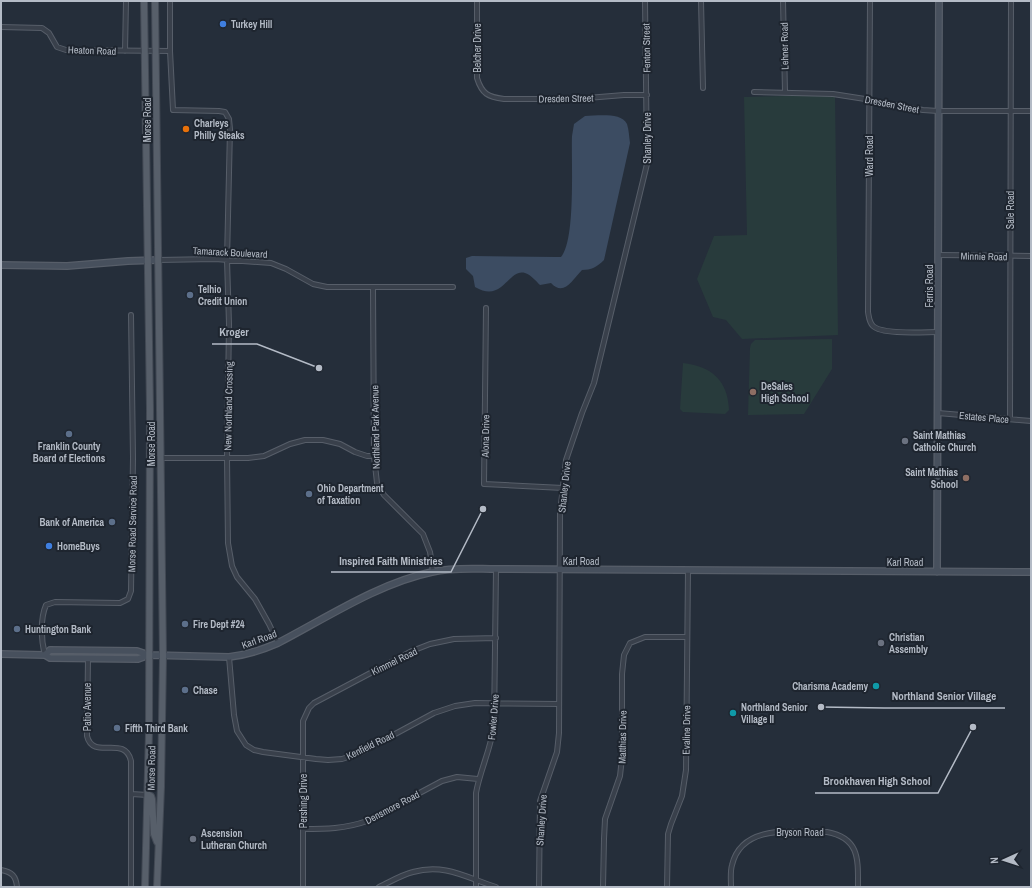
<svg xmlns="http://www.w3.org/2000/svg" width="1032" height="888" viewBox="0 0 1032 888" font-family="'Archivo Narrow',sans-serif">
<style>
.green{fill:#283b3c}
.water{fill:#3c4c62}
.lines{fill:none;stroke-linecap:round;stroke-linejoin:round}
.street-casing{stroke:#575e69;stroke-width:6}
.secondary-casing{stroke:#575e69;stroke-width:8}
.primary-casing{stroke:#424954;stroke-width:8}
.street{stroke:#39404b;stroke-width:4}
.secondary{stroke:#47505d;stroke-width:5.5}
.primary{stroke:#575f6a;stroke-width:6}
.shop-dot{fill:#3f7fe0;stroke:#1e252f;stroke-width:1.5}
.food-dot{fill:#e8710a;stroke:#1e252f;stroke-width:1.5}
.service-dot{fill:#5c6f8a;stroke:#1e252f;stroke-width:1.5}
.education-dot{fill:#8d6e63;stroke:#1e252f;stroke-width:1.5}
.worship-dot{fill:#6b7280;stroke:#1e252f;stroke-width:1.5}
.culture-dot{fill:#0f9aa8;stroke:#1e252f;stroke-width:1.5}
.labels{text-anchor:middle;stroke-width:4;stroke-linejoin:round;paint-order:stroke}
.poi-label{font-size:10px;font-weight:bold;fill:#b4bbc6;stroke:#1e252f;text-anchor:start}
.street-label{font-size:10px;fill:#b4bbc6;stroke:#1e252f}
.leader{fill:none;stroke:#b4bbc6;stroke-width:1.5}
.callout-dot{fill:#b4bbc6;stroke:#1e252f;stroke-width:1.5}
.callout-label{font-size:11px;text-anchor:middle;font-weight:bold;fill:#b4bbc6;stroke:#1e252f;stroke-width:4;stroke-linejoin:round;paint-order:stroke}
</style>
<rect width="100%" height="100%" fill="#252e3a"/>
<path class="green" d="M835,95l3,240 -96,4 -16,-19 -13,-3 -16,-38 17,-43 33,-1 -3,-138z
M832,339v30l-28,45 -56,1 2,-67 1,-4 4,-4z
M683,363c28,3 45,17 46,47l-4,4 -42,-2 -3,-3z"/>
<path class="water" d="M585,116c12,0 36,-4 42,8 2,6 2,13 3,19l-26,117c-7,7 -13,10 -22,10 -10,10 -18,27 -31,13l-11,2c-4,-4 -10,-11 -15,-12 -17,-5 -22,31 -50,14l-2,-11 -7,-7v-11l6,-2 84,1h5c15,-17 10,-97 11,-121l2,-12z"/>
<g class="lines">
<defs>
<path id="street" d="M477,1v77c5,16 11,19 27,21h71l49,-4h23
M701,1l2,87
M783,1l2,91
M870,1l-2,311c1,5 1,10 5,14 9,9 51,6 64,6
M1,27l41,1 7,5 8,14 9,3 104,1v-50
M125,51l1,-50
M170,51l3,59 46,1 6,1 4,7 1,10 -3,131 2,64 -2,134 1,85 4,23 5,11 18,22 14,25 9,19
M754,92l79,2 32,5 17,4 41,7 15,1h93
M938,255l93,1
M158,260l57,-1 56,4 15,6 27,15 14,3h126
M373,287l1,169 3,27 7,12 39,39 7,18 3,19
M486,308l-2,176 79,4
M938,413l93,8
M1010,419l1,-418
M150,458h98l16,-2 26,-12 15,-4h18l17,4 15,8 12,4h7
M45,655c-4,-15 -5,-36 1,-50l9,-3 65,1 8,-4 3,-8 2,-133 -2,-143
M229,657l5,58 3,16 9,14 8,5 9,2 53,7 12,1 14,-1 18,-6 74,-40 21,-7 20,-3 84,1
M88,658l-1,78c6,25 38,-2 44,25v126
M131,794l17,1
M303,829c22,0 42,0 64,-8l75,-40 15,-4 21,2
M1,870c11,2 15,6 16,17
M303,887v-166l6,-13 5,-5 98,-52 18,-7 24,-5 42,-1
M379,887c11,-5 22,-12 34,-15 32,-9 54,6 83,15
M476,887v-94c4,-23 15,-44 18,-68l2,-156
M539,887l1,-86 17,-49 2,-19 1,-220 6,-53 16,-47 12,-30 53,-219 -2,-163
M603,887l1,-48 1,-20 15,-43 2,-18v-84l2,-19 6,-12 15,-6h42
M667,887l1,-53 3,-10 11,-28 4,-26 2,-200
M731,887c0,-7 -1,-15 1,-22 10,-42 63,-33 95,-33 33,6 31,28 31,55"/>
<path id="secondary" d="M1,265l66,1 61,-5 30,-1
M937,572l2,-571
M1,654l44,1 5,3 88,1 11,-4 80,2c17,-2 33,-7 49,-14 48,-25 101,-60 154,-71 21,-5 44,-3 64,-3l535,3
M45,655l5,-5 87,1 12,4"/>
<path id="primary" d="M144,1l6,408 -1,323 -4,155
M155,1l8,655 -2,131 -4,100
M148,795l3,1 1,3 2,35 3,8"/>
</defs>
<use href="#street" class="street-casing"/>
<use href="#secondary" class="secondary-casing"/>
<use href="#primary" class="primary-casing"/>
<use href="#street" class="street"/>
<use href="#secondary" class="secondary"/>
<use href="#primary" class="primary"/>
</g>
<g class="shop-dot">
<circle cx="223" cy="24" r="4"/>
<circle cx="49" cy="546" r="4"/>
</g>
<circle class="food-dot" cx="186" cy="129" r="4"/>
<g class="service-dot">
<circle cx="190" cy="295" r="4"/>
<circle cx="69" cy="434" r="4"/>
<circle cx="309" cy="494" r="4"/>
<circle cx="112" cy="522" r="4"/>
<circle cx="185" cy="624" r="4"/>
<circle cx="17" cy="629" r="4"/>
<circle cx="185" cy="690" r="4"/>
<circle cx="117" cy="728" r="4"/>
</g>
<g class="education-dot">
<circle cx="753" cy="392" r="4"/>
<circle cx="966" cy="478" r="4"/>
</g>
<g class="worship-dot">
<circle cx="905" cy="441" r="4"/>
<circle cx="881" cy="643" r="4"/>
<circle cx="193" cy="839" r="4"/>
</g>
<g class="culture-dot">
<circle cx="876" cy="686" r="4"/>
<circle cx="733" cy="713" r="4"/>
</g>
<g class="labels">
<g class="poi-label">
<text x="231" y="28">Turkey Hill</text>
<text x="194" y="127">Charleys<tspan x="194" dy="12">Philly Steaks</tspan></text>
<text x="198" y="293">Telhio<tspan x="198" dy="12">Credit Union</tspan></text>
<text x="761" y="390">DeSales<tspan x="761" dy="12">High School</tspan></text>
<text x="913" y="439">Saint Mathias<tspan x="913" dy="12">Catholic Church</tspan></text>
<text x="69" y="450" text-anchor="middle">Franklin County<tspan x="69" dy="12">Board of Elections</tspan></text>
<text x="958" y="476" text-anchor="end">Saint Mathias<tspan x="958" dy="12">School</tspan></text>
<text x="317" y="492">Ohio Department<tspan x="317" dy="12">of Taxation</tspan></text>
<text x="104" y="526" text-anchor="end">Bank of America</text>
<text x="57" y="550">HomeBuys</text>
<text x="193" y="628">Fire Dept #24</text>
<text x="25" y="633">Huntington Bank</text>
<text x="889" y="641">Christian<tspan x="889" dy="12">Assembly</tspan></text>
<text x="868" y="690" text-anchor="end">Charisma Academy</text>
<text x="193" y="694">Chase</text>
<text x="741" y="711">Northland Senior<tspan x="741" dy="12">Village II</tspan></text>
<text x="125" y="732">Fifth Third Bank</text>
<text x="201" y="837">Ascension<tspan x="201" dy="12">Lutheran Church</tspan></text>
</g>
<g class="street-label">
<text transform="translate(784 46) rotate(-91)" y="4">Lehner Road</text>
<text transform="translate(477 48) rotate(-90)" y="4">Belcher Drive</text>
<text transform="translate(646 48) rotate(-91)" y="4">Fenton Street</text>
<text transform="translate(92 50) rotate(2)" y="4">Heaton Road</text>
<text transform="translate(566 98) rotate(-1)" y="4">Dresden Street</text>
<text transform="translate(892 104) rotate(11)" y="4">Dresden Street</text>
<text transform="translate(147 120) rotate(-90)" y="4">Morse Road</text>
<text transform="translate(647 138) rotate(-90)" y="4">Shanley Drive</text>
<text transform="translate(869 156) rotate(-90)" y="4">Ward Road</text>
<text transform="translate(1010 210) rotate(-90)" y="4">Sale Road</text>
<text transform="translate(230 252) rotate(3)" y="4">Tamarack Boulevard</text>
<text transform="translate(984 256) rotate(1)" y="4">Minnie Road</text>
<text transform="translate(929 286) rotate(-90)" y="4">Ferris Road</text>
<text transform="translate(228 406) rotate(-89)" y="4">New Northland Crossing</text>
<text transform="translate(984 417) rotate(5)" y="4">Estates Place</text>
<text transform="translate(375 427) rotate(-91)" y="4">Northland Park Avenue</text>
<text transform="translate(485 436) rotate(-89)" y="4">Alona Drive</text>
<text transform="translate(151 444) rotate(-90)" y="4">Morse Road</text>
<text transform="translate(564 487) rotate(-84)" y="4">Shanley Drive</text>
<text transform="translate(132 524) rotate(-89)" y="4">Morse Road Service Road</text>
<text x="581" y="565">Karl Road</text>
<text x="905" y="566">Karl Road</text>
<text transform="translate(259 639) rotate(-20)" y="4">Karl Road</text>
<text transform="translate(394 661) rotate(-26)" y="4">Kimmel Road</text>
<text transform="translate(87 707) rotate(-90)" y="4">Patio Avenue</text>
<text transform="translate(493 717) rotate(-85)" y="4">Fowler Drive</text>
<text transform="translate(686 730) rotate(-89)" y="4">Evaline Drive</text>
<text transform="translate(622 737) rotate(-89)" y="4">Matthias Drive</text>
<text transform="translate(370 745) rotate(-26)" y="4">Kenfield Road</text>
<text transform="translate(151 768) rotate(-89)" y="4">Morse Road</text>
<text transform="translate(303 801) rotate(-90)" y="4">Pershing Drive</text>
<text transform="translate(392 807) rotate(-28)" y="4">Densmore Road</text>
<text transform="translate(541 820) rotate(-86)" y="4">Shanley Drive</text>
<text x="800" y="836">Bryson Road</text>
</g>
</g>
<path class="leader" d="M319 368L257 344H212M483 509L451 572H331M821 707L884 708H1005M973 727L938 793H815"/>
<g class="callout-dot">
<circle cx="319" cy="368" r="4"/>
<circle cx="483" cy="509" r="4"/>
<circle cx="821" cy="707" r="4"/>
<circle cx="973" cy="727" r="4"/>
</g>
<g class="callout-label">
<text x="234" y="336">Kroger</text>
<text x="391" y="565">Inspired Faith Ministries</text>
<text x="944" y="700">Northland Senior Village</text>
<text x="877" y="785">Brookhaven High School</text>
</g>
<rect width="1032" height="888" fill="none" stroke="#b4bbc6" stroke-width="4"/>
<g transform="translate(1004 860) rotate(267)" stroke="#1e252f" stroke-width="3" paint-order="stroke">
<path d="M0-3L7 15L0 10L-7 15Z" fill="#b4bbc6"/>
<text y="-6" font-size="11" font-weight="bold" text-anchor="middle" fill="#b4bbc6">N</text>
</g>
</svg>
